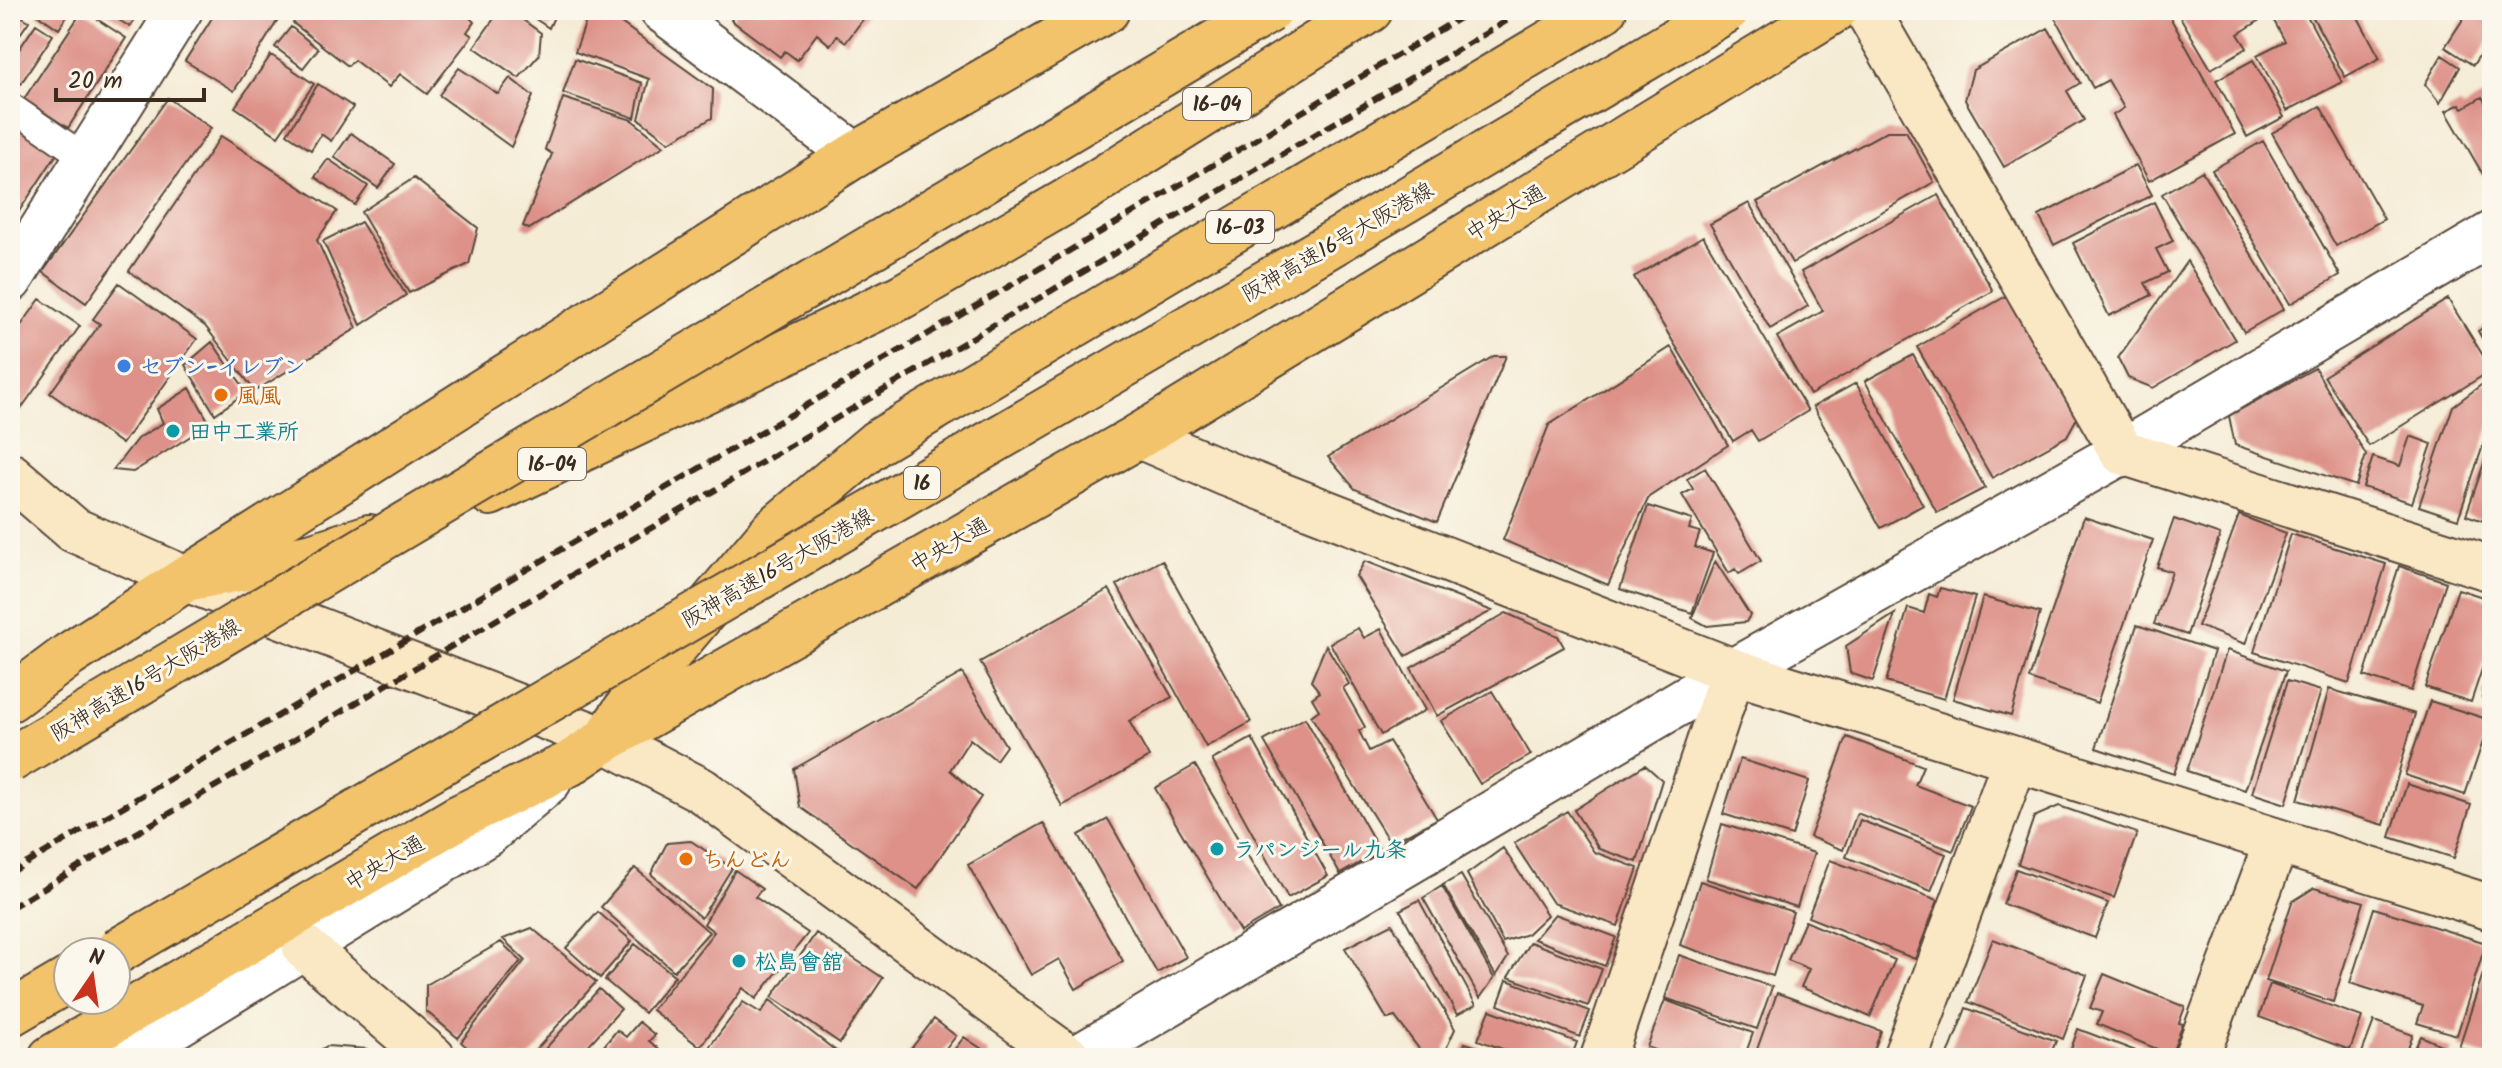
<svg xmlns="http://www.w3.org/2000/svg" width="2502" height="1068" viewBox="0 0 2502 1068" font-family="Kalam,'Klee One',sans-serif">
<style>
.building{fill:#dd9188}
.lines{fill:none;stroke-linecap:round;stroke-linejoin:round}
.lane-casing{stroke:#57473a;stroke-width:30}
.street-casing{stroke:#57473a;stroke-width:48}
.secondary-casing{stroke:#57473a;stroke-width:48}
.primary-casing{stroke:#57473a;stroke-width:48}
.highway-casing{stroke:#57473a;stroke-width:48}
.lane{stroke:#fff;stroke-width:26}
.street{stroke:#fff;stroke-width:44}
.secondary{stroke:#fae7c3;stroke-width:44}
.primary{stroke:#f2c36a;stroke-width:44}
.highway{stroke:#f2c36a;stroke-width:44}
.rail{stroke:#3b2a1e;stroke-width:6;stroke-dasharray:12 6;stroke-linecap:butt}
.highway-bridge-casing{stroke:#57473a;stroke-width:48;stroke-linecap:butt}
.highway-bridge{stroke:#f2c36a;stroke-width:44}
.shop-dot{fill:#3f7fe0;stroke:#fbf7ec;stroke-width:3}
.food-dot{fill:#e8710a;stroke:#fbf7ec;stroke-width:3}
.culture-dot{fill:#0f9aa8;stroke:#fbf7ec;stroke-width:3}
.labels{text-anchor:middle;stroke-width:6;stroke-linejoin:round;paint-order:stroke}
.shield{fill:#fbf7ec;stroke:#75685c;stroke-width:2}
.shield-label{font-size:20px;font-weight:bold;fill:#3b2a1e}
.street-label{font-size:22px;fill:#3b2a1e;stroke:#fbf7ec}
.shop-label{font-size:22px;font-weight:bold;fill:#366cbe;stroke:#fbf7ec;text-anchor:start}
.food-label{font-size:22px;font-weight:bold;fill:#c56008;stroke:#fbf7ec;text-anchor:start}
.culture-label{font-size:22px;font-weight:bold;fill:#0d838f;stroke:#fbf7ec;text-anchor:start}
</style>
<rect width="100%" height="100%" fill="#fbf7ec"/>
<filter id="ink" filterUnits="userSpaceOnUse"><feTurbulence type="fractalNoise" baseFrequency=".0125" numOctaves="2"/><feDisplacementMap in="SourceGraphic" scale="16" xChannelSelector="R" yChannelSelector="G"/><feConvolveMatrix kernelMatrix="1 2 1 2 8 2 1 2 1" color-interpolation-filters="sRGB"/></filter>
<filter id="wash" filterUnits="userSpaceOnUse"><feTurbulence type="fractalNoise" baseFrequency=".006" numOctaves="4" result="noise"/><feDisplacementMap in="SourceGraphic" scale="32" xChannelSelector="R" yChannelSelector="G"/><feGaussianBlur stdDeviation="1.8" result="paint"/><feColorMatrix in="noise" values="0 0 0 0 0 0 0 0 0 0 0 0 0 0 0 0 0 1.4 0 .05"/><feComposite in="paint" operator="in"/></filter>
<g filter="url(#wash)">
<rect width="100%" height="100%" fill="#f5ecd6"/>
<g id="blocks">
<path class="building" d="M10,10l19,11 -19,28z
M31,10h40l-12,19z
M83,10l43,28 -58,90 -44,-29z
M103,10h38l-11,17z
M217,10h67l-50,81 -49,-30z
M303,10h170l-5,6 6,6 -7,10 5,4 -45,58 -27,-20 -11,13 -35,-27 -6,6 -55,-43z
M500,10h9l32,23 -2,22 -20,23 -45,-31z
M522,10h35l-8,18z
M590,10h13l110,79 -1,29 -43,24 -30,-23 10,-40 -74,-27z
M738,10h132l-24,32 -9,-6 -7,9 -13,-11 -20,26 -12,-9 -5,6 -49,-37z
M2070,10h96l69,124 -86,47 -36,-66 11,-7 -16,-28 -15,8 -38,-70z
M2176,10h81l5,9 -24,15 9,14 -36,21z
M2268,10h36l38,72 -55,29 -30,-56 28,-14z
M2309,10h45l26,48 -35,19z
M2469,10h23v26l-19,29 -28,-18z
M36,24l17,11 -37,56 -6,-4v-24z
M291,27l27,22 -15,19 -28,-21z
M2048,28l32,55 -13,8 17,29 -80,47 -39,-67 8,-30z
M271,55l43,29 -36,52 -43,-29z
M2442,55l18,12 -20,36 -15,-19z
M575,59l67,24 -7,35 -72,-25z
M2253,60l31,57 -37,20 -31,-57z
M459,68l39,26 12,-16 23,18 -22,51 -72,-52z
M318,84l35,23 -22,34 -10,-7 -10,16 -24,-16z
M2482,97l10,16v77l-46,-79 14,-7 3,4z
M168,98l43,30 -125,175 -43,-31z
M563,98l69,22 32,26 -135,83 -6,-3 29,-72 -7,-5z
M2320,106l64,113 -48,27 -64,-113z
M15,116l47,30 -52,79v-101z
M1887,131h19l28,51 -142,81 -35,-61z
M351,133l44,31 -17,24 -44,-31z
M221,136l116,75 -20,29 40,88 -102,63 -50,-65 -76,-55z
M2263,141l77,134 -50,29 -78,-134z
M328,159l40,27 -13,19 -40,-28z
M2136,165l16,30 -98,50 -15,-29z
M2202,171l82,138 -40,23 -82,-138z
M414,178l64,50 -9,36 -60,29 -48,-81z
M1938,195l55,96 -183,104 -33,-58 46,-26 -22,-39z
M2154,202l19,39 -17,8 12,23 -23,11 7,12 -43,21 -36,-73z
M1749,203l59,103 -38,23 -60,-105z
M361,222l45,73 -45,30 -38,-84z
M1703,236l105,175 -50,30 -7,-11 -18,11 -99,-164z
M2187,261l48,79 -82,48 -25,-10 -10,-20z
M119,283l78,56 -75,105 -72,-51 50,-69 -7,-5z
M2008,295l70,121 -11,20 -75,42 -75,-131z
M40,299l40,27 -67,94 -3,-2v-77z
M2448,299l44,71 -123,76 -45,-70z
M2492,322v33l-14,-24z
M212,342l35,50 -32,22 -30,-49z
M1671,347l57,98 -79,52 -41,88 -105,-45 46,-115z
M1913,355l72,133 -48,25 -72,-132z
M1494,356h12l-69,166 -82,-33 -27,-32z
M2315,368l51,87 -10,31 -121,-41 -6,-29z
M2485,382l7,2v35l-34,100 -39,-13 34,-100z
M1856,383l67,122 -42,23 -68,-121z
M190,388l20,36 -77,48 -20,-2 24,-31 26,-16 -6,-14z
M2410,436l22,8 -20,59 -49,-16 10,-30 27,9z
M2492,440v84l-26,-9z
M1705,468l56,93 -22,13 -4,-5 -6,4 -47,-78 11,-6 -6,-10z
M1648,506l44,14 -3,9 11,3 -5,15 18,6 -21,60 -72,-24z
M2239,515l47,18 -41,111 -47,-18z
M2084,517l69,23 -56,163 -68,-24z
M2174,519l46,16 -33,100 -33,-11 18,-52 -15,-5z
M2291,534l95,30 -37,119 -95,-31z
M1162,560l89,162 -45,25 -89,-162z
M1365,561l127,50 -86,45 -50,-80z
M1715,561l35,54 -4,7 -39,4 -15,-8z
M2399,566l47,16 -35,109 -47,-15z
M1940,588l35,9 -31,102 -58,-17 22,-74 16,5 5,-19 8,3z
M1109,589l63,108 -43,24 20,36 -87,49 -82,-144z
M2458,589l34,11v39l-21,63 -46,-15z
M1983,597l57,16 -29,103 -58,-17z
M1506,613l52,23 6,11 -127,69 -26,-48z
M1895,614l-22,67 -23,-8 -4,-27z
M2137,625l77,26 -40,123 -78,-26z
M1358,628l6,10 17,-9 44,81 -44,25 -51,-92z
M1326,645l23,39 -6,4 22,39 -6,4 10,20 20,-10 48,78 -47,24 -79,-127 8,-6 -7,-12 8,-6 -9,-11z
M2227,650l59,21 -41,119 -58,-19z
M2492,669v31l-10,-3z
M962,673l44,73 -10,14 -26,-21 -20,31 31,27 -63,92 -118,-82 -6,-38z
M2287,681l34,10 -35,113 -34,-11z
M2329,689l86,25 -31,111 -86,-25z
M1492,691l39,64 -51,29 -39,-63z
M2430,701l60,19 -25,75 -60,-20z
M1305,718l75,133 -40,23 -76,-133z
M1847,737l76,29 -8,19 56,21 -18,45 -96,-38 -14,37 -33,-13z
M1252,738l76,138 -40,22 -76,-138z
M1740,759l69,22 -17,55 -69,-22z
M1195,765l84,144 -39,23 -85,-144z
M1645,765l17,15 -25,82 -38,-13 -25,-39z
M2407,784l64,21 -17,53 -64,-21z
M2059,806l78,27 -23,65 -96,-34 16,-47z
M1567,811l27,41 44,16 -20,58 -65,-23 -39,-60z
M1108,819l78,138 -29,16 -78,-138z
M1860,820l86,34 -15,37 -85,-34z
M1043,823l80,138 -47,28 -17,-30 -28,16 -63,-110z
M1722,824l92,29 -17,54 -91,-28z
M691,841l41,27 -31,50 -50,-44 16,-31z
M1503,848l44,67 -20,19 -24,8 -36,-68z
M1830,860l108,40 -23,59 -107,-42z
M635,868l74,64 -35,39 -73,-64z
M2016,869l92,34 -13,35 -92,-34z
M735,870l27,19 -7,8 53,36 -52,66 -13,-11 -43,59 -48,-37 62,-78 -10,-8z
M1461,875l47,82 -12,19 -53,-91z
M1700,881l93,31 -20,64 -93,-31z
M1442,886l52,92 -14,20 -57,-100z
M2314,888l50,14 -31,100 -67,-21 26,-79z
M1419,900l57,105 -19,10 -57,-105z
M2374,908l112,35 -29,92 -40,-12 6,-17 -73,-23z
M598,912l34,29 -32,37 -34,-30z
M1555,914l61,23 -11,29 -71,-27z
M1805,921l90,39 -25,57 -69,-30 8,-18 -21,-9z
M1392,924l63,105 -13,29h-16l-31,-41 -8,2 -42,-71z
M532,928l64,54 -67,76h-50l-18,-16 64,-82 -22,-21z
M816,933l67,45 -43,65 -68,-46z
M1993,939l94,36 -24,64 -95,-37z
M501,942l20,19 -63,77 -32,-27v-26z
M1530,942l72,27 -14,37 -80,-29z
M635,944l40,32 -31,37 -39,-33z
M2492,946v112l-33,-11z
M1679,955l93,32 -15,42 -92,-31z
M2104,974l81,33 -6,16 4,1 -12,31 -74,-31 5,-12 -12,-4z
M1507,980l83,31 -10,26 -82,-32z
M2270,984l92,33 -12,33 -91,-33z
M599,989l22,20 -44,49h-40z
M1777,993l104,38 -10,27h-117z
M770,1000l75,58h-144l42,-56 18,11z
M1665,1000l88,33 -9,25h-67l-30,-11z
M1966,1008l90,33 -7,17h-102z
M1490,1010l87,32 -6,16h-44l-49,-18z
M934,1019l22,17 -17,22h-35z
M2374,1021l39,14 -9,23h-44z
M639,1022l16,13 -6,6 21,17h-76l23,-28 9,7z
M2078,1029l76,29h-86z
M2421,1036l31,14 -4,8h-38z
M964,1037l24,16 -1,5h-39z
M1465,1043l45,14 -1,1h-49z
M327,1046l40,3 10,9h-70z"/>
</g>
</g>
<g filter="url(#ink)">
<use href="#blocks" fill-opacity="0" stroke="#57473a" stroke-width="2"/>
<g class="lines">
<defs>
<path id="lane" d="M10,106l77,53"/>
<path id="street" d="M662,10l193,145
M10,280l170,-270
M123,1058l365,-225 61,-52
M1077,1058l656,-387 389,-219 370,-218"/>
<path id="secondary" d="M1867,10l255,442 370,117
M1139,436l88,38 506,197 759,237
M10,475l64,55 112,49 419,161 96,50 368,268
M305,948l128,110
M1603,1058l130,-387
M1905,1058l110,-297
M2196,1058l81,-217"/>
<path id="primary" d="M10,699l59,-44 117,-76 669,-424 252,-145
M51,1058l408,-241 110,-53 36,-24 534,-304 696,-426"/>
<path id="highway" d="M490,493l411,-196 164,-95 305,-192
M186,579l127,-24 56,-18
M605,740l36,-53 132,-157 103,-87 728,-433
M10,1014l58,-34"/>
</defs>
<use href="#lane" class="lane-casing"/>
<use href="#street" class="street-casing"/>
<use href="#secondary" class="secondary-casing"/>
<use href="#primary" class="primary-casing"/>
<use href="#highway" class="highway-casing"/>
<use href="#lane" class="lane"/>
<use href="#street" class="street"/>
<use href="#secondary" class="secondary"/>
<use href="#primary" class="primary"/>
<use href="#highway" class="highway"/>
<path class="rail" d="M10,873l1027,-603 436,-260
M10,908l1515,-898"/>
<defs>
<path id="highway-bridge" d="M10,760l1260,-750
M116,952l1204,-701 407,-241"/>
</defs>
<use href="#highway-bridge" class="highway-bridge-casing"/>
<use href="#highway-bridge" class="highway-bridge"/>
</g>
</g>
<circle class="shop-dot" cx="124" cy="366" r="8"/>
<g class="food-dot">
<circle cx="221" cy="395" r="8"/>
<circle cx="686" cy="859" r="8"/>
</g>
<g class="culture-dot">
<circle cx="173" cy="431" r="8"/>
<circle cx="1217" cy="849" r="8"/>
<circle cx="739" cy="961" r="8"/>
</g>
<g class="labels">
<g class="shield">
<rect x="1183" y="88" width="68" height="32" rx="6"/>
<rect x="1206" y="211" width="68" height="32" rx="6"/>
<rect x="518" y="448" width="68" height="32" rx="6"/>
<rect x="904" y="467" width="36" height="32" rx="6"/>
</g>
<g class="shield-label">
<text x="1217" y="111">16-04</text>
<text x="1240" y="234">16-03</text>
<text x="552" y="471">16-04</text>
<text x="922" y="490">16</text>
</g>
<g class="street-label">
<text transform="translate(1505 212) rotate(-31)" y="8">中央大通</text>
<text transform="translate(1337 241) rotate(-30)" y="8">阪神高速16号大阪港線</text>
<text transform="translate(949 544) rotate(-30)" y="8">中央大通</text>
<text transform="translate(777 567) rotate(-30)" y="8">阪神高速16号大阪港線</text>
<text transform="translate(145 679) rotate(-31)" y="8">阪神高速16号大阪港線</text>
<text transform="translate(384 862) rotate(-30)" y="8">中央大通</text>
</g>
<g class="shop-label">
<text x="140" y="374">セブン-イレブン</text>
</g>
<g class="food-label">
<text x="237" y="403">風風</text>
<text x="702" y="867">ちんどん</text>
</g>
<g class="culture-label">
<text x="189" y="439">田中工業所</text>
<text x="1233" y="857">ラパンジール九条</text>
<text x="755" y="969">松島會舘</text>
</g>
</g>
<rect width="2502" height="1068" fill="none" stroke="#fbf7ec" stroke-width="40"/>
<g transform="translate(92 976) rotate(13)"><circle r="38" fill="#fbf7ec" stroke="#aea59a" stroke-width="2"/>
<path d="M0-6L14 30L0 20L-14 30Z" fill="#c8321e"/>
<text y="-12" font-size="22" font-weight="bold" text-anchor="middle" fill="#3b2a1e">N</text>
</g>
<path d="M56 88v12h148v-12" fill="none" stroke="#3b2a1e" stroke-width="4"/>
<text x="68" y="88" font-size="24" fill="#3b2a1e" stroke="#fbf7ec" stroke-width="6" paint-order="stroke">20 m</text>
</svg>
